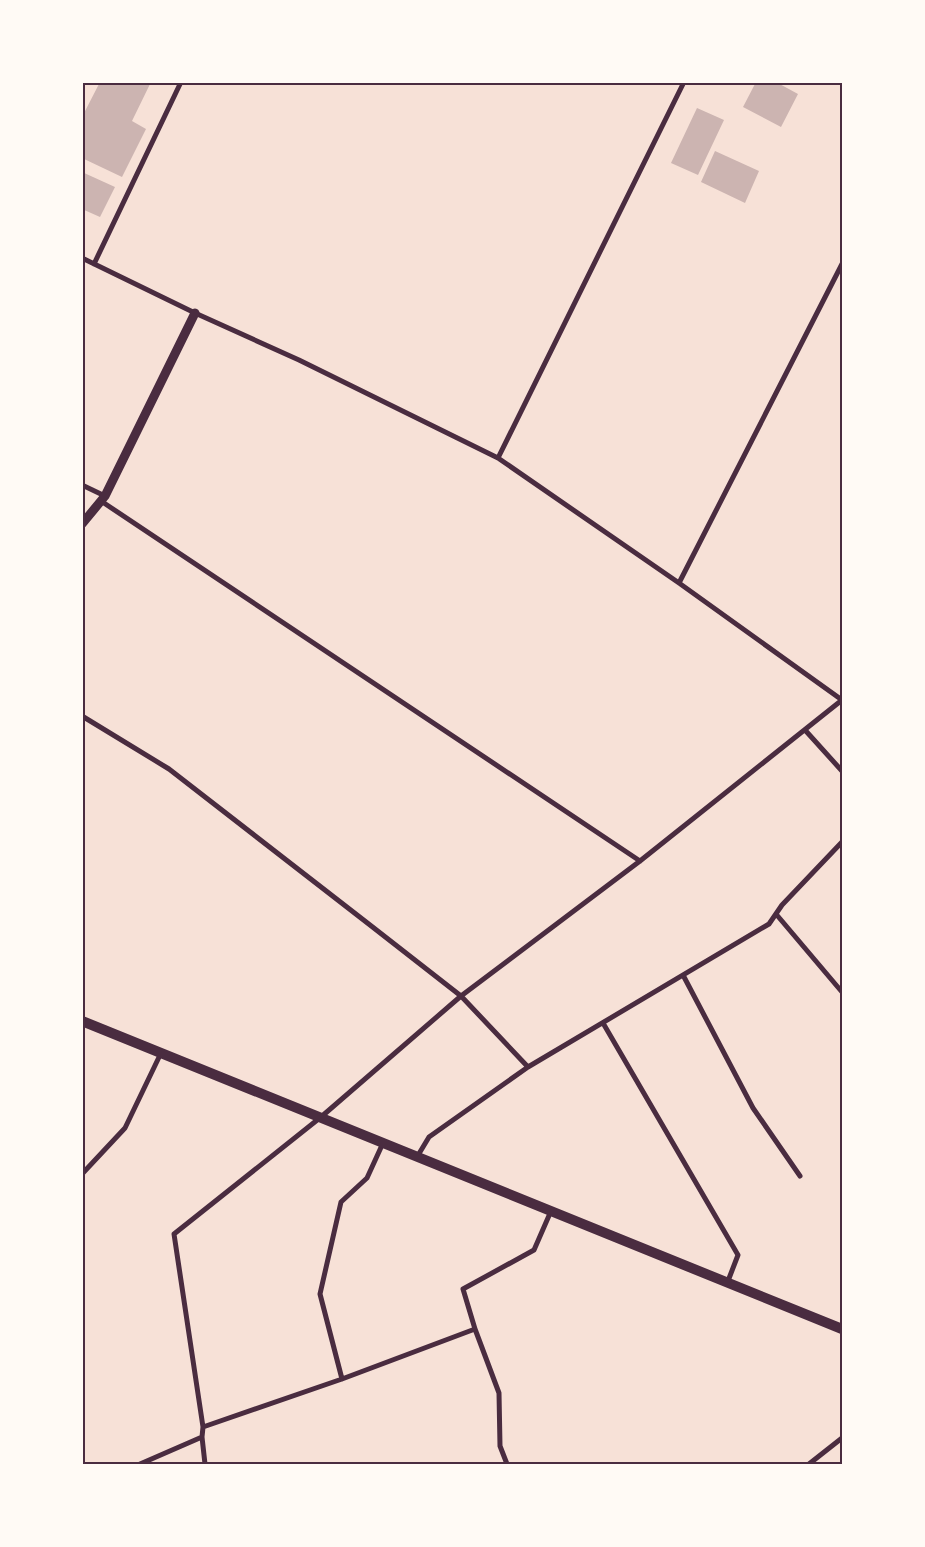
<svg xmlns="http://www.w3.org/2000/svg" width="925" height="1547" viewBox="0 0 925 1547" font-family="'Fira Sans Condensed',sans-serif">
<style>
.building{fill:#ccb4b1}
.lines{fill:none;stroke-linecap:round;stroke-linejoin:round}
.minor{stroke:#4a2c40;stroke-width:5}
.tertiary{stroke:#4a2c40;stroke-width:9}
.secondary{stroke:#4a2c40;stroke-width:10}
.neatline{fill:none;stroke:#4a2c40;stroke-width:2}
</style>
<rect width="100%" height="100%" fill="#f7e1d7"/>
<path class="building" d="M100,82h51l-19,39 14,8 -24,48 -40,-19v-41z
M756,82h20l22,12 -17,33 -38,-20z
M697,108l27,12 -26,55 -27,-12z
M715,151l44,20 -14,32 -44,-21z
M82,172l33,15 -15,30 -18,-8z"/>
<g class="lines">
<path class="minor" d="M82,258l113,55 104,47 199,98 181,125 163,117
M94,264l87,-182
M498,458l186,-376
M82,485l23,11
M101,501l539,360
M679,583l163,-319
M82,716l87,53 201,156 91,71 67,71
M805,730l37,41
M776,914l66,78
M683,975l70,133 47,68
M603,1023l135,232 -10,26
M417,1157l12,-20 99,-70 241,-143 13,-19 60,-63
M82,1174l43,-46 36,-75
M342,1379l-22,-85 21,-92 26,-24 16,-35
M203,1427l139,-48 133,-50
M140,1464l62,-27
M205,1464l-3,-27 1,-10 -29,-193 147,-117 140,-121 179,-135 202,-161
M507,1464l-7,-18 -1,-53 -24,-64 -12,-40 71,-39 17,-39
M809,1464l33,-26"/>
<path class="tertiary" d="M82,524l23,-28 90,-183"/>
<path class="secondary" d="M82,1021l760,308"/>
</g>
<rect width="925" height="1547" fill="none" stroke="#fffaf5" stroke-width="168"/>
<rect x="84" y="84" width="757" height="1379" class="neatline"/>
</svg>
